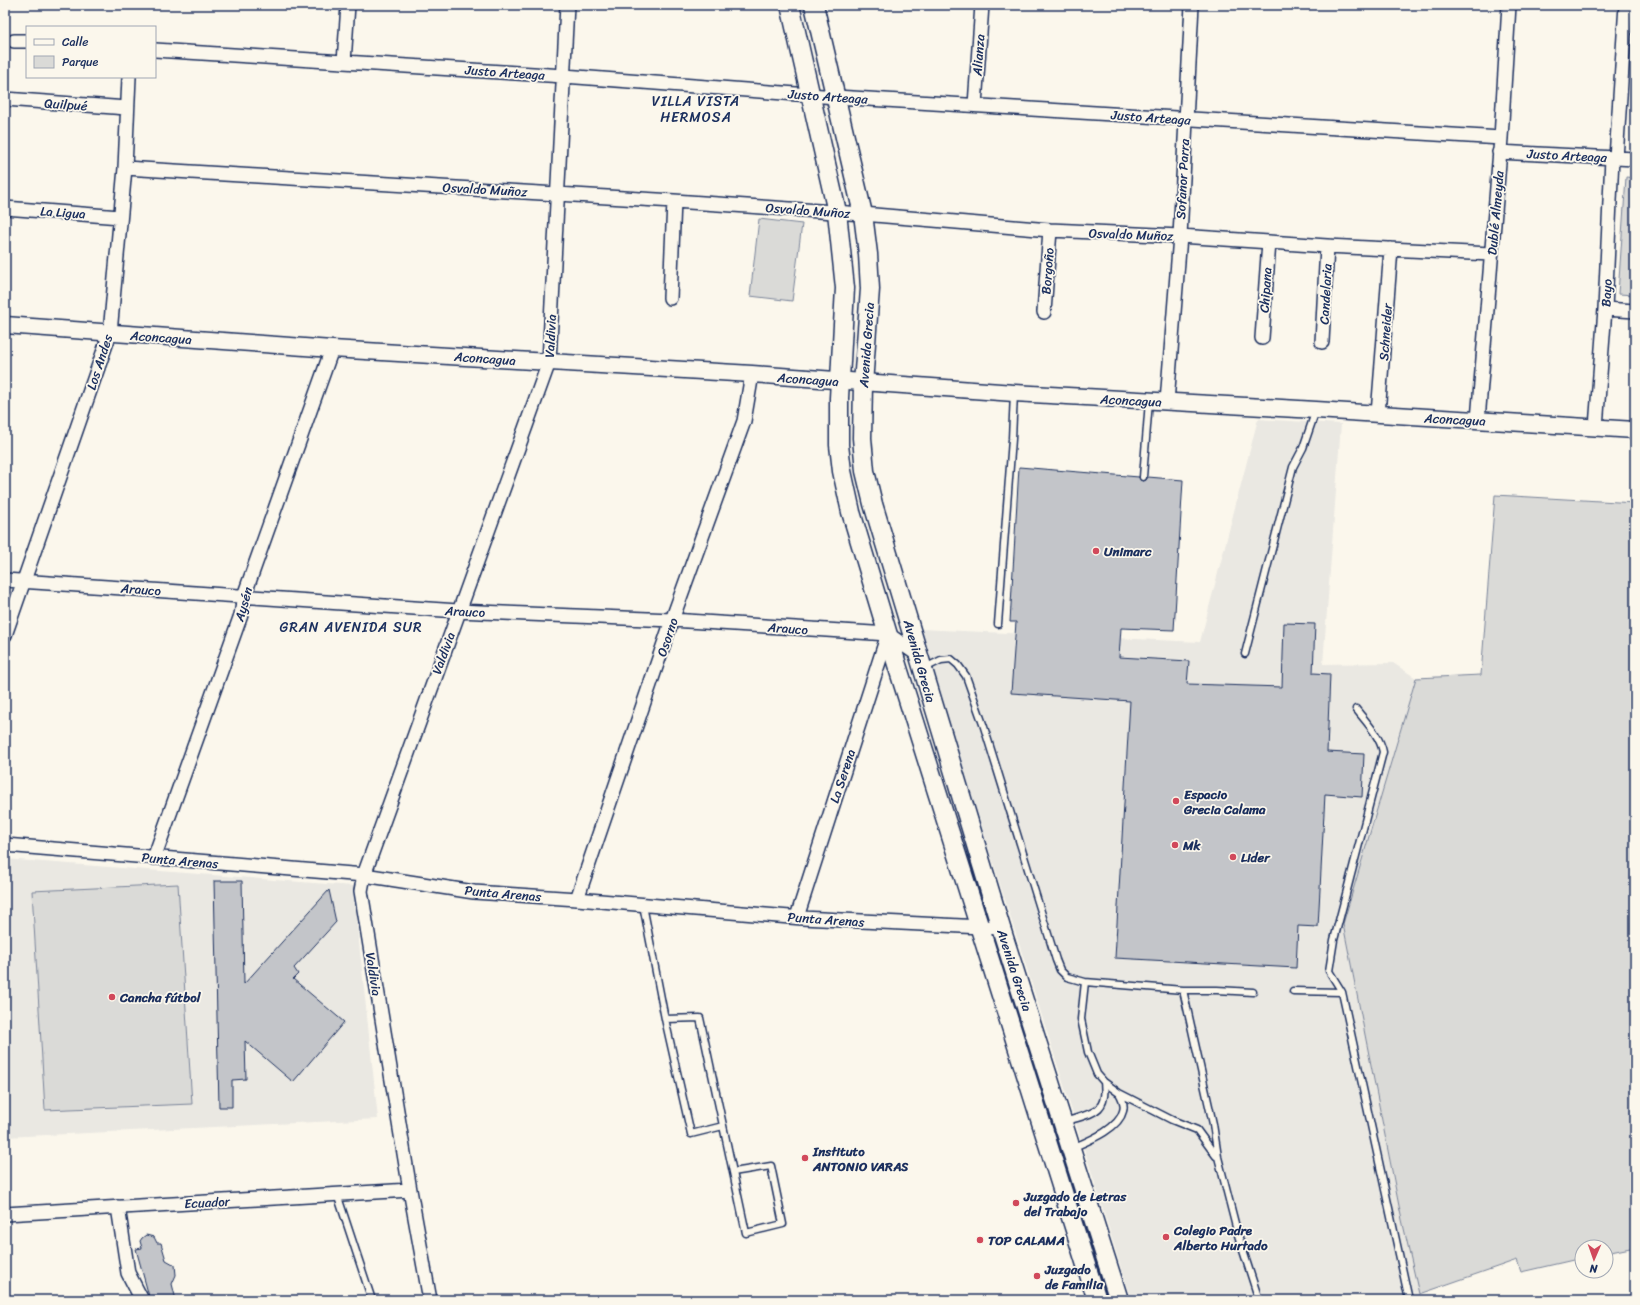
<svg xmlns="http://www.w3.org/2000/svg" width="1640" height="1305" viewBox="0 0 1640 1305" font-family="Sriracha,sans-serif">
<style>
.built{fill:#eae8e2}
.green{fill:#dadad7;stroke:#7a849a}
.building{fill:#c3c5c9;stroke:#1b2f5e}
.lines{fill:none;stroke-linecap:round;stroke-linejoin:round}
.service-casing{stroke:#1b2f5e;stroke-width:9}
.minor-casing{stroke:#1b2f5e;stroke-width:16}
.tertiary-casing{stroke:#1b2f5e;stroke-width:19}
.secondary-casing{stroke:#1b2f5e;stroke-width:21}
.service{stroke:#fbf7ec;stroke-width:6}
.minor{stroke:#fbf7ec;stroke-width:13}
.tertiary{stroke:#fbf7ec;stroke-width:16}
.secondary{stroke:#fbf7ec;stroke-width:18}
.poi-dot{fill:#d1495b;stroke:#fbf7ec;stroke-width:1.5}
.labels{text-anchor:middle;stroke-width:3.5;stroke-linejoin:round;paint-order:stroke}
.street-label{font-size:13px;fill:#1b2f5e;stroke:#fbf7ec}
.poi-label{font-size:13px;font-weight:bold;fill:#1b2f5e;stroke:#fbf7ec;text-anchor:start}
.neighbourhood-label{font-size:14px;letter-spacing:1px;fill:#1b2f5e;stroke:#fbf7ec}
</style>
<rect width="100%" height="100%" fill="#fbf7ec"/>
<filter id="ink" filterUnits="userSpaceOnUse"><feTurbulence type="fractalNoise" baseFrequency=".025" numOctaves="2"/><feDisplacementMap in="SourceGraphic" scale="8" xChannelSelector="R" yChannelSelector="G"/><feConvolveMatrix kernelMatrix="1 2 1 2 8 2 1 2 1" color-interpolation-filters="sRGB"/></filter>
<g filter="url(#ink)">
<path class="built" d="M1258,419l83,5 -18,240 70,-1 23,15 -73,246 57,287 21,89h-290l-39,-126 -173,-545 281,13z
M5,859l348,27 25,233 -373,18z"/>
<path class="green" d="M1626,177l9,1v117l-17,-1z
M759,219l43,5 -10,77 -42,-5z
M1495,495l140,8v744l-29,6v-6h-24v11l-61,14 -4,-12 -98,34 -19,-83 -57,-287 73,-246 65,-3z
M178,884l14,220 -147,6 -13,-219z"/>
<path class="building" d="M1019,467l120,10 1,3 3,1 3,-1 2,-3 35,3 -9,150 -53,-2 -2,29 70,4 -2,23 95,3 2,-64 31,1 -2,49 17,1 -3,78 37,2 -2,43 -37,-3 -7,133 -20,-1 -2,42 -181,-10 15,-257 -119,-8 5,-71h-6z
M214,881h28l2,103 85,-94 7,32 -42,46 4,6 -5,5 51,43 -51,60 -48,-41 1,38 -14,1v27h-13z
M146,1235l8,2 3,6h4l5,17 9,5 1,10 -4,9 4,16h-26l-14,-51 6,-1 -2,-7 2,-3z"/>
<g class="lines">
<defs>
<path id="service" d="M1143,477l6,-76
M998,624l14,-185 2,-46
M1245,654l48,-187 10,-19 13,-38
M925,668l16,-8 10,-1 7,6 8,11 18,51 72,233 4,10 7,7 18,5 98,8h34l36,2
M643,905l22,114 26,115 32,-8
M1085,982l-4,37 7,33 9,22 7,8 15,11 53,27 25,10 19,26
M1183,990l30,134 5,33 20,78 21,65
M1293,991l49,1 -13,-21 5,-31 49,-188c-3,-16 -17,-30 -27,-43
M1342,992l67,308
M665,1019l35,-1 46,215 37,-9 -12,-58 -38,6
M1064,1122c26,-9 44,-7 40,-40
M1072,1148c16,-7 47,-19 51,-37 2,-6 -1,-13 -4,-18
M337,1194l35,106"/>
<path id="minor" d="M14,41h13
M155,50l409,26 272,21 665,41
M344,62l4,-57
M5,99l122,9
M975,105l7,-100
M1499,152l136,7
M1616,158l10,-153
M125,168l549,33 189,13 187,16 130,6 147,10 164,8
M5,208l115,9
M670,298l4,-97
M1605,309l30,2
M1044,312l6,-82
M1262,338l7,-96
M1322,342l5,-96
M1167,402l13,-166 12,-231
M1378,414l13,-165
M1478,420l23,-282 8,-133
M1596,427l9,-118 7,-151
M5,580l453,31 214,9 216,14 30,21
M5,635l105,-302 15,-165 4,-91
M5,845l359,30 110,17 103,7 225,19 199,10
M154,858l87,-243 3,-19 88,-247
M577,899l95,-279 72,-199 8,-47
M797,917l91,-283
M118,1207l10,66 14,27
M5,1214l405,-24
M430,1300l-20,-110 -49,-299 3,-16 185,-513 18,-357"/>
<path id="tertiary" d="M5,325l327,24 420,25 262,19 302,17 319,20"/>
<path id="secondary" d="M790,5l47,207 8,76 -6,110v47l3,26 9,41 47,156 199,632
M814,5l49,209 5,40 2,35 -7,95 -1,54 3,33 8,33 128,424 118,372"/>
</defs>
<use href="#service" class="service-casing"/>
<use href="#minor" class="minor-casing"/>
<use href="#tertiary" class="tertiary-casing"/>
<use href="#secondary" class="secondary-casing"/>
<use href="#service" class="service"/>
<use href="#minor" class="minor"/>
<use href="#tertiary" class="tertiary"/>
<use href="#secondary" class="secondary"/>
</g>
</g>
<g class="poi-dot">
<circle cx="1096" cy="551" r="4"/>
<circle cx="1176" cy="801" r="4"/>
<circle cx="1175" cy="845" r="4"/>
<circle cx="1233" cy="857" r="4"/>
<circle cx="112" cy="997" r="4"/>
<circle cx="805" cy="1158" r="4"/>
<circle cx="1016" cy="1203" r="4"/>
<circle cx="1166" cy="1237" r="4"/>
<circle cx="980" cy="1240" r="4"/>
<circle cx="1037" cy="1276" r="4"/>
</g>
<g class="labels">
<g class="street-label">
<text transform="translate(978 55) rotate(-86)" y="5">Alianza</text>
<text transform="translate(505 72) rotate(4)" y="5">Justo Arteaga</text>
<text transform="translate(828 96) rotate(4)" y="5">Justo Arteaga</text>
<text transform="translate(66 104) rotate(4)" y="5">Quilpué</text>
<text transform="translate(1151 117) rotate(4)" y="5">Justo Arteaga</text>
<text transform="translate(1567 155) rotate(3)" y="5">Justo Arteaga</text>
<text transform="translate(1182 179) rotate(-87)" y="5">Sofanor Parra</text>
<text transform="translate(485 189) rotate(3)" y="5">Osvaldo Muñoz</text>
<text transform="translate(808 210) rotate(4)" y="5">Osvaldo Muñoz</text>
<text transform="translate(63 212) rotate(4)" y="5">La Ligua</text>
<text transform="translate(1495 213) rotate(-85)" y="5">Dublé Almeyda</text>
<text transform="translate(1131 234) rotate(2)" y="5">Osvaldo Muñoz</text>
<text transform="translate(1047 271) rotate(-86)" y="5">Borgoño</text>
<text transform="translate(1265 290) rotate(-86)" y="5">Chipana</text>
<text transform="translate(1606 293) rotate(-87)" y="5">Bayo</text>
<text transform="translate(1325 294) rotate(-87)" y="5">Candelaria</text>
<text transform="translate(1385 332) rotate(-86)" y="5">Schneider</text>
<text transform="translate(550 336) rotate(-87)" y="5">Valdivia</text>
<text transform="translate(161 337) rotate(4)" y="5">Aconcagua</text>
<text transform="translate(866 345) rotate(-86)" y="5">Avenida Grecia</text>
<text transform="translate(485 358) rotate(4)" y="5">Aconcagua</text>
<text transform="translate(99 362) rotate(-72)" y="5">Los Andes</text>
<text transform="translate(808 379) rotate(4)" y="5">Aconcagua</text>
<text transform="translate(1131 400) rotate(3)" y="5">Aconcagua</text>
<text transform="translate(1455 419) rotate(3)" y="5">Aconcagua</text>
<text transform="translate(141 589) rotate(4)" y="5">Arauco</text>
<text transform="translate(243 604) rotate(-74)" y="5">Aysén</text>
<text transform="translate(465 611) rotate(3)" y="5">Arauco</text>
<text transform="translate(788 628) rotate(4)" y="5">Arauco</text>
<text transform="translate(667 637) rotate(-71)" y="5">Osorno</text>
<text transform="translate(443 653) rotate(-70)" y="5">Valdivia</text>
<text transform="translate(920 661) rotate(74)" y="5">Avenida Grecia</text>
<text transform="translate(842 776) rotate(-72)" y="5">La Serena</text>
<text transform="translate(180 860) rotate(5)" y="5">Punta Arenas</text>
<text transform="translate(503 893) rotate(5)" y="5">Punta Arenas</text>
<text transform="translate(826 919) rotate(4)" y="5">Punta Arenas</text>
<text transform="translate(1015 970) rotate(72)" y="5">Avenida Grecia</text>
<text transform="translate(374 974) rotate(81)" y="5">Valdivia</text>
<text transform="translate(207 1202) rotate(-3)" y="5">Ecuador</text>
</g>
<g class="poi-label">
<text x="1104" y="556">Unimarc</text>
<text x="1184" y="799">Espacio<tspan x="1184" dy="15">Grecia Calama</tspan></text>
<text x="1183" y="850">Mk</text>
<text x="1241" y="862">Lider</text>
<text x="120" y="1002">Cancha fútbol</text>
<text x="813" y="1156">Instituto<tspan x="813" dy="15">ANTONIO VARAS</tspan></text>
<text x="1024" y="1201">Juzgado de Letras<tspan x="1024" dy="15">del Trabajo</tspan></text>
<text x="1174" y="1235">Colegio Padre<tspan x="1174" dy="15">Alberto Hurtado</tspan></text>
<text x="988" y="1245">TOP CALAMA</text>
<text x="1045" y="1274">Juzgado<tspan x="1045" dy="15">de Familia</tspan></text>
</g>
<g class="neighbourhood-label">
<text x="696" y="106">VILLA VISTA<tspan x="696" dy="16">HERMOSA</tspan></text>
<text x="351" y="632">GRAN AVENIDA SUR</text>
</g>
</g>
<rect width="1640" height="1305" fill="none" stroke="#fbf7ec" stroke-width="20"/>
<rect x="10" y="10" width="1620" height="1285" fill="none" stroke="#1b2f5e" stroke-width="1.5" filter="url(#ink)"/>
<rect x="26" y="26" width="130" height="52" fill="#fbf7ec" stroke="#a1a7b3"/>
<rect x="34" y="39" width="20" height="6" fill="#fbf7ec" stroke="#a1a7b3"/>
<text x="62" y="46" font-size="12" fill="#1b2f5e">Calle</text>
<rect x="34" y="56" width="20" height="12" fill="#dadad7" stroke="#a1a7b3"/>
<text x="62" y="66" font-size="12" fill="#1b2f5e">Parque</text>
<g transform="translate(1594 1259) rotate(182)"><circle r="19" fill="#fbf7ec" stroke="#a1a7b3"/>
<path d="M0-3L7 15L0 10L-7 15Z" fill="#d1495b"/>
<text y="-6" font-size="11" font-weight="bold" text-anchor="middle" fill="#1b2f5e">N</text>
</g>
</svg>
